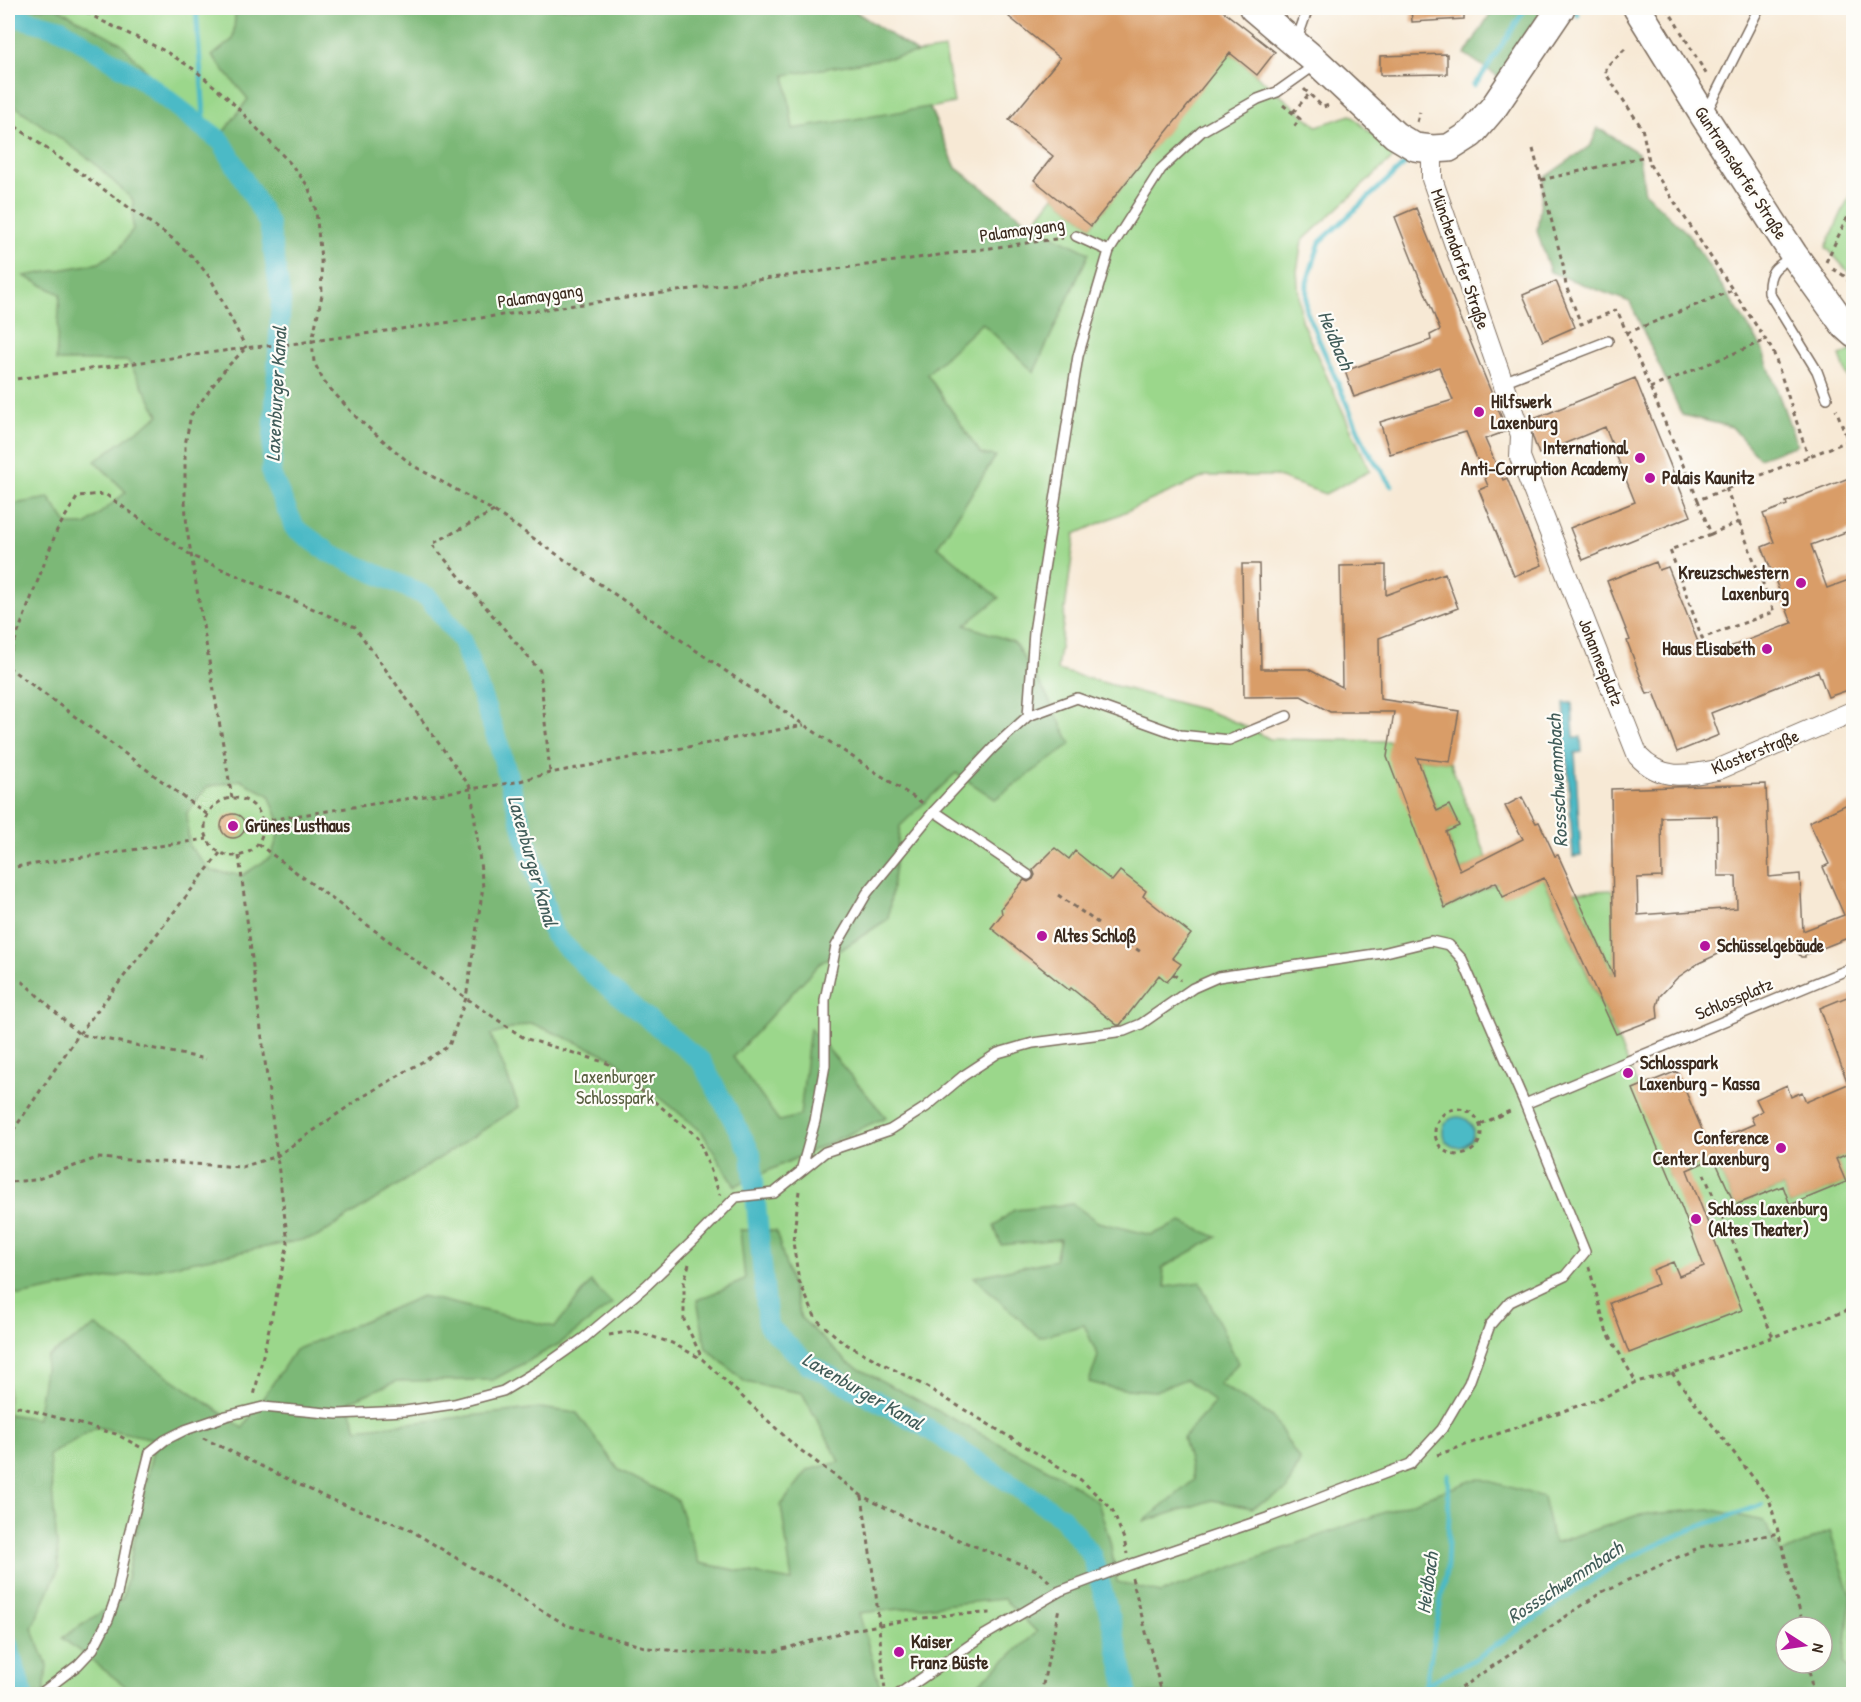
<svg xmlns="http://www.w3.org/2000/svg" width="1861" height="1702" viewBox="0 0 1861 1702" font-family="'Patrick Hand',sans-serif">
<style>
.green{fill:#9bd78b;stroke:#6b8054;stroke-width:1.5;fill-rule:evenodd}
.forest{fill:#7cb877;stroke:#5c714a;stroke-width:1.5;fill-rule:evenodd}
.water{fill:#4cbac6;stroke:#447272;stroke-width:1.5}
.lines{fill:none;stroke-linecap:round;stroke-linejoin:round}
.stream{stroke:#4cbac6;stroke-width:5}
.canal{stroke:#4cbac6;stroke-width:20}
.building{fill:#d99d68;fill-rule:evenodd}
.service-casing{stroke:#7d6d5e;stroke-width:12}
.minor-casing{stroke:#7d6d5e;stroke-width:22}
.secondary-casing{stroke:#7d6d5e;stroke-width:30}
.path{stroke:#7d6d5e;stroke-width:3;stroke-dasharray:4.5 4.5;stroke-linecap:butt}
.service{stroke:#fff;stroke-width:9}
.minor{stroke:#fff;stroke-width:20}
.secondary{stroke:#fff;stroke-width:27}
.poi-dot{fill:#b5179e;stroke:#fdfcf7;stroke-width:2}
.labels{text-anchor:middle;stroke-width:4.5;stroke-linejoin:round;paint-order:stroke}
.street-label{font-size:18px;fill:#3b2a1e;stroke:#fdfcf7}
.poi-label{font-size:18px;font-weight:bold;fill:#3b2a1e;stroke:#fdfcf7;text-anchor:start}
.park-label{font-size:18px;fill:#585e3f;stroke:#fdfcf7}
.water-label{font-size:20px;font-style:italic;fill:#415c59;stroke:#fdfcf7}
</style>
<rect width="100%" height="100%" fill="#fdfcf7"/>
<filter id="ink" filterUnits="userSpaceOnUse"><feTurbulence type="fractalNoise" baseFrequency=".0167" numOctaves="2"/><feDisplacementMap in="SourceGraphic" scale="12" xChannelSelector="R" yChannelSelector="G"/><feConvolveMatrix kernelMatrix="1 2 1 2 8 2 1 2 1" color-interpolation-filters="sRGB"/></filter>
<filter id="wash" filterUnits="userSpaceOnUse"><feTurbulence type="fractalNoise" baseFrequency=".008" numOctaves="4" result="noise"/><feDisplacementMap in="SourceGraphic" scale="24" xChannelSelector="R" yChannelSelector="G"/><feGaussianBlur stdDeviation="1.35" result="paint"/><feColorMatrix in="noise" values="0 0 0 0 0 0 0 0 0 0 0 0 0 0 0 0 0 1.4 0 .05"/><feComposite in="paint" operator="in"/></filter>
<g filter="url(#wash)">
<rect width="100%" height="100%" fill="#f7e9d5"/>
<path class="green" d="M8,8h842l68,45 27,-4 9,54 -24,5 26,60 76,57 22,-29 37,30 138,-174 88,74 34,-11 44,41 -93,85 -5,30 4,49 69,151 -45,23 -50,-18h-69l-131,58 -18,136 151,41 34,14 28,14 119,2 56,167 92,-44 96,210 37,103 44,-19 21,47 48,-19 7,19 55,-23 -9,-23 17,-8v543h-1845zM1786,1627h36v36h-36z
M1853,188v89l-27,-30z
M1853,350h1l-1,42 -13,-36z
M1417,758l33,4 37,96 -27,13 -14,-39 13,-6 -10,-21 -12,6z
M1613,890l1,87 -39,-85z"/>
<path class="forest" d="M8,8h49l64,35 93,102 34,-46 -36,-43 21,-17 3,-31h614l68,45 -133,22 8,54 136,-22 27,61 76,57 57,28 -55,119 -52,-49 -55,51 54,80 15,2 -58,90 61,52 -34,27 49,17 32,52 25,50 -76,55 -39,-26 -56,53 -12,93 -69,45 -86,93 46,64 21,-5 10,-88 76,89 -151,69 -33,-54 -91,-75 -80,-34 -40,12 28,72 -202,130 -298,59 -11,-10v-781l41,-7 19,27h18l40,-33 -31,-31 64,-46 -31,-54h-72l4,-67 -36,-18 75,-13 21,-15 13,-19v-29l-41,-39 -84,-60zM240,780l29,15 12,31 -10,31 -28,18 -32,-4 -22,-25 -2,-33 20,-26z
M1494,8h52l-47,69 -34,-23z
M1598,128l40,25 7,40 43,41 73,112 36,99 -38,13 -27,-31 -50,-12 -52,-113 -80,-30 -13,-41 7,-53 47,-33z
M1073,1204l25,18 53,13 30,-13 36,15 -55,31 4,19 34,-5 38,81 -19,21 54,33 27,44 -14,30 -34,17 -40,-8 -69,22 51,-42 -11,-42 32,-36 -29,-23 -31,12 -43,-3 -23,-6 9,-26 -14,-31 -45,12 -65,-60 81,-17 5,-21 -59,6 -7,-19 20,-16z
M740,1230l36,1 25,87 47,45 214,114 36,25 12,39 7,41 44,11 318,-115 64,19 11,46 84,-28 71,-6 54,12 18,33 49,-23 21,64 -7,69 9,8v22h-872l-3,-10 59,-52 -33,-33 -145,14 23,81h-746l-74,-56 61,-40 32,-159 -58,-12 -48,28 10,113 -27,60 15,37 -3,29h-24l-12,-20v-260l29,5 10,-62 49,-31 147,102 52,-78 127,-54 133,31 36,-45 21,22 -53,40 -66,36 -96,1 -49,21 9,27 183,-21 37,5 42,57 58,30 22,63 93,18 -11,-76 27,-35 32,-8 -38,-69 -57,-11 -39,-34 -9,-48 48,-20zM1786,1627h36v36h-36z"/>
<path class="water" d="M1564,703h8l2,34h7l1,15 -7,1 6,103 -8,1 -6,-104h-5l-1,-15 5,-1z
M1443 1132a15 15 0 1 1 30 0a15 15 0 1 1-30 0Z"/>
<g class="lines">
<path class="stream" d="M196,8l9,121
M1573,8l5,7
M1474,85l7,-8 45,-69
M1391,485l-25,-37 -60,-138 1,-28 13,-40 88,-81
M1425,1685l50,-26 144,-97 73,-33 70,-24
M1424,1694l23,-128 2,-51 -1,-40"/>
<path class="canal" d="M8,15l53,14 80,50 81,63 47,82 12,76 -10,174 24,54 35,25 98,44 34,44 37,104 54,189 44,44 104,83 50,92 17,173 40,38 114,61 140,92 30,39 18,60 18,78
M8,1644l15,50"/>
</g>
<g id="blocks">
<path class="building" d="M1016,8h203l56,44 -18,23 -27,-22 -139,173 -57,-46 19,-24 -44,-36 51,-62 -51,-41z
M1411,8h53v11l-52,3z
M1447,54v20l-67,1v-19z
M1416,208l91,223 -22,8 18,41 4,-2 35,87 -28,11 -35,-86 9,-4 -22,-54 -76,22 -10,-32 73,-22 -14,-33 -85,30 -9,-26 86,-31 -1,-5 10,-5 -45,-113z
M1556,281l19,46 -32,14 -20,-46z
M1635,378l56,138 -108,44 -13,-32 65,-26 -30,-75 -66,27 -6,-16 -4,-17z
M1854,476v53l-43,16 16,43 27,-10v110l-26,9 -10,-26 -107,42 8,22 -42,17 -23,-60 -7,2 -20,-53 3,-1 -23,-59 49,-19 3,8 9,-3 36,90 88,-34 -30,-76 12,-5 -11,-28 24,-9 -1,-3z
M1242,564h17l2,105h47l34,18 -2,-121 46,-1v30l59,-22 13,35 -79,30 1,61 79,12 -9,51 -33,-4 20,53 12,-6 10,21 -13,6 14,39 63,-32 -18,-33 17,-9 14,26 3,-1 16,34 3,-1 56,122 -3,-188 155,-5 3,93 31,-3 3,57 41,-16 -21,-48 6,-3 -20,-42 45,-21v136l-1,-1 -48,19v2h-4l-9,-12 -9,-4 -25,1 -31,8 -28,13 -22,15 -17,18 -3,10 1,12 -42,16 -72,-156 -41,19 -7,-15 -51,26 -58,-151 7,-45h-64l-29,-16 -57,1zM1717,816l1,60h18l1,32 -99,7 -1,-37 25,-1 -1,-60z
M221 826a12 12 0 1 1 24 0a12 12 0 1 1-24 0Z
M1055,848l14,11 6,-8 37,30 8,-10 26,20 -3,5 48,38 -19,24 9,6 -14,18 -8,-7 -39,50h-3l-46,-37 -2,2 -78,-62 11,-14 -1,-6 23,-28 4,2 5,-3 2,-4 -2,-5z
M1854,994v157l-18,8 10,23 -56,23 -7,-19 -48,19 -21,-47 -27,12 55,140 -113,43 -19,-50 48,-19 -5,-14 20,-8 6,14 25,-10 -34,-89 -37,-88 44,-18 31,73 46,-20 -3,-7 11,-6 -6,-12 31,-14 4,12 11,-5 4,10 42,-18 -28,-76z"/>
</g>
</g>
<g filter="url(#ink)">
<use href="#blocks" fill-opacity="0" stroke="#7d6d5e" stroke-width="1.5"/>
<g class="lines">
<defs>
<path id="service" d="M1296,42l12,-34
M1706,113l53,-105
M1076,236l33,15
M1792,257c-17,10 -24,14 -23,36l48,78 10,27
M1503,382l105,-41
M1028,716l49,-18 103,37 49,5 58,-24
M934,811l94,64
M1525,1104l329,-137
M801,1171l14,-50 10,-56v-65l11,-54 31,-53 67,-82 60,-64 34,-31 6,-84 44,-276 31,-105 52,-82 41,-38 56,-32 19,-7 38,-27
M40,1694l38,-29 15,-16 15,-29 9,-26 11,-55 22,-87 15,-12 20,-10 41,-14 37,-9 74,7 68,-3 49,-7 49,-13 37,-22 44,-31 63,-53 49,-47 40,-41 38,-4 51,-41 65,-22 36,-23 37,-31 35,-23 35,-10 91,-12 17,-7 52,-36 25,-11 164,-24 49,-12 18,4 13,14 63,145 60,148 -20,24 -55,26 -20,23 -21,58 -27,46 -32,35 -143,54 -138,47 -69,26 -77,45 -84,58"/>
<path id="minor" d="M1432,149v30l89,256 -1,22 118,299c23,25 49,20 79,14l137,-59"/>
<path id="secondary" d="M1253,8l65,55 77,72 20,12 17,2 17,-1 22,-14 23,-27 67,-99
M1637,8l67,108 90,139 51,71 9,8"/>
</defs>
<use href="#service" class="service-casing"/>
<use href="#minor" class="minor-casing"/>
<use href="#secondary" class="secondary-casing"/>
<path class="path" d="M79,8l23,13 63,30 30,19 33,28 62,65 18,23 8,25 5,48 1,36 -10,46 2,21 10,20 34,37 54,46 82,46 310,214 120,79
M1667,8l41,69
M1625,49l-19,18v7l36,54 8,37 123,186 35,105
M1304,89l19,18 9,-3
M1283,105l17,14 -7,9
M1293,112l16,-18
M8,121l165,118 22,20 16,20 35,69
M1417,122l3,-10
M1533,149l30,116 3,21 15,38 36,-14 81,190
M1541,180l106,-24
M1826,262l28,-59
M1833,269l10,6 11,12
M1627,333l106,-43
M8,380l245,-33 38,-3 772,-106
M1650,388l116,-48
M1848,441l6,14
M1726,488l13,34 -28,12 -13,-34 150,-59 -12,-32
M494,511l-62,33 108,127 10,102
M1711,534l-41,16 32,88 72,-26 -35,-90
M8,659l49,-129 21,-34 27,-2 87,62 163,71 116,161 12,99 -17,111 -17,48 -90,53 -82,57 -35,11 -145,-9 -62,22 -27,2
M8,667l200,148
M232,798l-45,-268 -2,-29v-56l6,-30 35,-47 18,-18
M205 827a29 29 0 1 1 58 0a29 29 0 1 1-58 0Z
M262,821l254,-39 34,-9 254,-48
M258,844l208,154 58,40 83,25 91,74 22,58
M239,856l49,387 -34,153
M8,868l199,-29
M1058,895l40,28
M1121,939l20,13
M1173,974l8,6
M22,981l57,53 127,25
M1435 1132a23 23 0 1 1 46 0a23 23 0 1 1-46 0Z
M1481,1124l31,-14
M8,1138l71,-104 141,-181
M1704,1174l69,163
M799,1191l-6,51 6,39 17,38 28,24 81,43 156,94 31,29 12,30 3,15
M689,1264l-5,18v38l18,38
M1589,1267l17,63 30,52
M609,1335l25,-4 38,12 30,16 93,87 67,50 56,28 118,46 14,12
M1672,1373l97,125 35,129
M8,1404l108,30 24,13
M203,1438l124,60 80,30 159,97 82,23 52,5 76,-2 71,-20 60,-11 48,-6 40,-1
M1437,1455l169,-59 30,-14 36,-9 182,-65
M862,1496l14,99 9,96
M1132,1578l30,116
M1808,1663l5,31
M1041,1694l18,-86
M1454,1694l2,-3 146,-99 98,-45 80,-14"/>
<use href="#service" class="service"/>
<use href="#minor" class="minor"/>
<use href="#secondary" class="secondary"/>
</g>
</g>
<g class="poi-dot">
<circle cx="1479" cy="412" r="6"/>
<circle cx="1640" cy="458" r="6"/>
<circle cx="1650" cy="478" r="6"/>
<circle cx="1801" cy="583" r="6"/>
<circle cx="1767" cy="649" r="6"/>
<circle cx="233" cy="826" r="6"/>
<circle cx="1042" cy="936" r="6"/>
<circle cx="1705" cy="946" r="6"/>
<circle cx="1628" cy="1073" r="6"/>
<circle cx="1781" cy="1148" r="6"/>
<circle cx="1696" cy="1219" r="6"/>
<circle cx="899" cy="1652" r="6"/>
</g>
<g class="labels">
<g class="street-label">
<text transform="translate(1741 173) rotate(57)" y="6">Guntramsdorfer Straße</text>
<text transform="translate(1022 230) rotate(-8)" y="6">Palamaygang</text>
<text transform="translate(1460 259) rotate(71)" y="6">Münchendorfer Straße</text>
<text transform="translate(540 296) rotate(-8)" y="6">Palamaygang</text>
<text transform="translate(1601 662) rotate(68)" y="6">Johannesplatz</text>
<text transform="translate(1755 752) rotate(-22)" y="6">Klosterstraße</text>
<text transform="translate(1734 999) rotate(-23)" y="6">Schlossplatz</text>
</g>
<g class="poi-label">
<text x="1491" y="408">Hilfswerk<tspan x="1491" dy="21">Laxenburg</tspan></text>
<text x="1628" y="454" text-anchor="end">International<tspan x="1628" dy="21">Anti-Corruption Academy</tspan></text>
<text x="1662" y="484">Palais Kaunitz</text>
<text x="1789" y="579" text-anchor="end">Kreuzschwestern<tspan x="1789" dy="21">Laxenburg</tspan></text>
<text x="1755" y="655" text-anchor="end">Haus Elisabeth</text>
<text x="245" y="832">Grünes Lusthaus</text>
<text x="1054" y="942">Altes Schloß</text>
<text x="1717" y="952">Schüsselgebäude</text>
<text x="1640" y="1069">Schlosspark<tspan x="1640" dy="21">Laxenburg - Kassa</tspan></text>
<text x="1769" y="1144" text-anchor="end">Conference<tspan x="1769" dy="21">Center Laxenburg</tspan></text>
<text x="1708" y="1215">Schloss Laxenburg<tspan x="1708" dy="21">(Altes Theater)</tspan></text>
<text x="911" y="1648">Kaiser<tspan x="911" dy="21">Franz Büste</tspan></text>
</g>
<g class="park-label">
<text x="615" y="1083">Laxenburger<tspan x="615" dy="21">Schlosspark</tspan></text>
</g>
<g class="water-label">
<text transform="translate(1336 340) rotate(67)" y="7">Heidbach</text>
<text transform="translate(276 394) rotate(-87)" y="7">Laxenburger Kanal</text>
<text transform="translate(1557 781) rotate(-93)" y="7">Rossschwemmbach</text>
<text transform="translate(533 861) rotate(74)" y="7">Laxenburger Kanal</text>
<text transform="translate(863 1391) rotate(30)" y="7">Laxenburger Kanal</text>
<text transform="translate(1565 1582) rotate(-33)" y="7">Rossschwemmbach</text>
<text transform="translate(1427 1583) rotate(-82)" y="7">Heidbach</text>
</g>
</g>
<rect width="1861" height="1702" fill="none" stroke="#fdfcf7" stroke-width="30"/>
<g transform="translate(1804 1645) rotate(102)"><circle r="28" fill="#fdfcf7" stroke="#afa8a0" stroke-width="1.5"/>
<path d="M0-4.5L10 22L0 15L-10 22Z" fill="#b5179e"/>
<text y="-9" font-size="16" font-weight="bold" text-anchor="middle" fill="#3b2a1e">N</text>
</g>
</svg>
